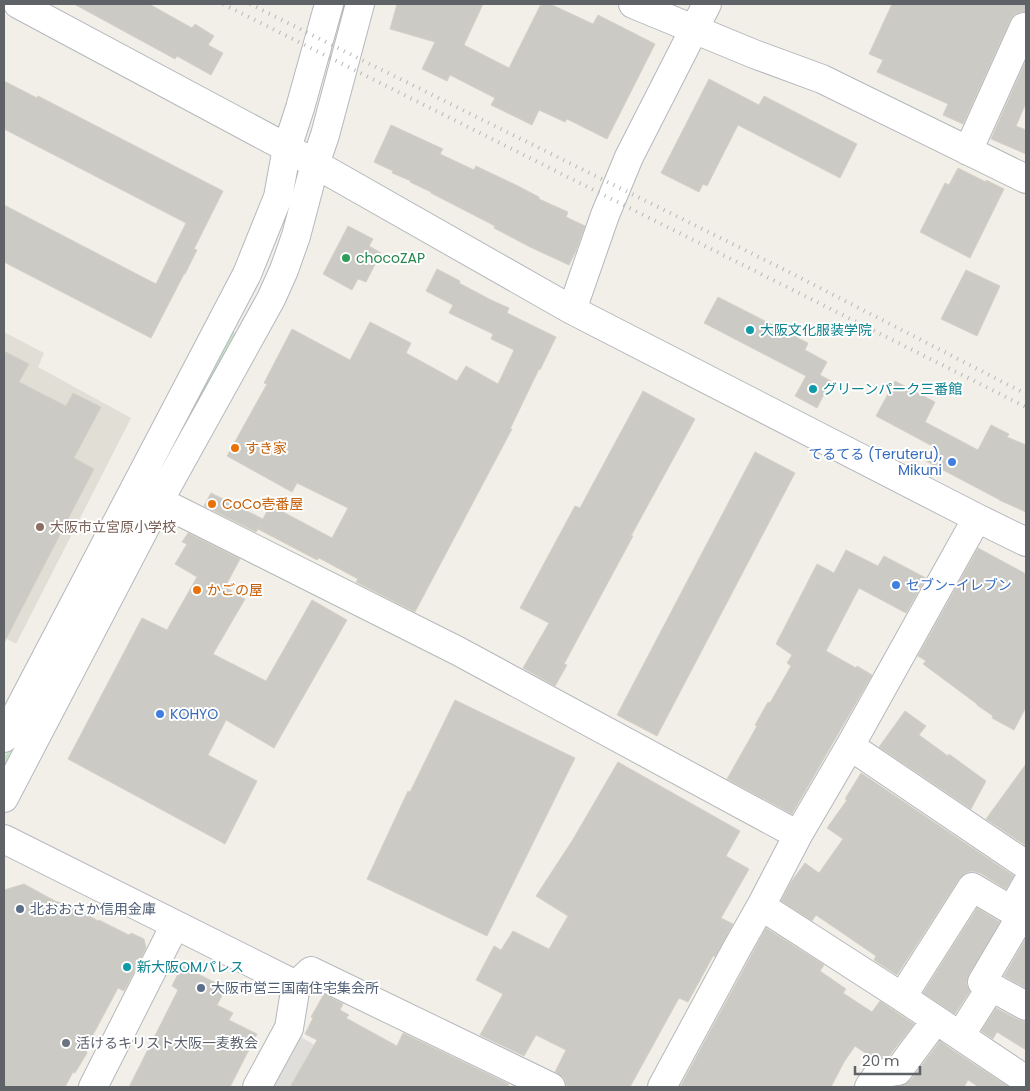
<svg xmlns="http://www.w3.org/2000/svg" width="1030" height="1091" viewBox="0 0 1030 1091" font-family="Poppins,'Noto Sans JP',sans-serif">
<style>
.industrial{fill:#e0deda}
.education{fill:#e1ded6}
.green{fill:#c5e8c5}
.building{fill:#cccac5;stroke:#d6d1c6}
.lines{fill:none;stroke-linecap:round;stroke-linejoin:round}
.minor-casing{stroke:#b5b8bc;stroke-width:30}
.minor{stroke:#fff;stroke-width:28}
.rail{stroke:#b6b7b8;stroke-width:4;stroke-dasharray:1 6;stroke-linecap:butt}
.leisure-dot{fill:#2e9e5b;stroke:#fff;stroke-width:2}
.culture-dot{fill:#0f9aa8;stroke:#fff;stroke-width:2}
.food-dot{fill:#e8710a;stroke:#fff;stroke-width:2}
.shop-dot{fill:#3f7fe0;stroke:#fff;stroke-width:2}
.education-dot{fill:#8d6e63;stroke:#fff;stroke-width:2}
.service-dot{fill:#5c6f8a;stroke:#fff;stroke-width:2}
.worship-dot{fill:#6b7280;stroke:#fff;stroke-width:2}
.labels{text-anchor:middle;stroke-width:4;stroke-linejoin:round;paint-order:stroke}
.leisure-label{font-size:14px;fill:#27864d;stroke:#fff;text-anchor:start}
.culture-label{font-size:14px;fill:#0d838f;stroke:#fff;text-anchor:start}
.food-label{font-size:14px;fill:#c56008;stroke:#fff;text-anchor:start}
.shop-label{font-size:14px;fill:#366cbe;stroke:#fff;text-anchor:start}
.education-label{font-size:14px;fill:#785e54;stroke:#fff;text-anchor:start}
.service-label{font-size:14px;fill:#4e5e75;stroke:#fff;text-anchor:start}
.worship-label{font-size:14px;fill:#5b616d;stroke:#fff;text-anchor:start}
</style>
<rect width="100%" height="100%" fill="#f1efe8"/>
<path class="industrial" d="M299,1036l64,36 -9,15h-84z"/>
<path class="education" d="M4,332l40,21 -6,14 93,51 -115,226 -12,-7z"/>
<path class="green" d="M233,330l2,4 -98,188 -133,246v-10l227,-427z"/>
<path class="building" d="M74,4h75l43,24 3,-4 19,12 -6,9 15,8 -12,22 -34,-19 -2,3z
M397,4h86l-19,41 45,23 32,-64h9l43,20 5,-9 57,29 -48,95 -40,-20 -2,3 -26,-12 -7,15 -41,-20 4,-7 -45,-23 -3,6 -25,-12 13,-27 -45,-13z
M892,4h134v8h-4l-7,2 -5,7 -47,103 -20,-9 5,-11 -71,-32 6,-12 -14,-6z
M1026,60v43l-10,23 10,4v24l-35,-15z
M709,79l50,26 5,-9 93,48 -17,34 -102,-53 -31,61 -4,-2 -4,8 -38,-19z
M4,81l33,17 1,-2 185,95 -29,58 3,1 -12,24h-1l-33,64 -147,-76v-57l152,79 30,-61 -182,-94z
M391,125l52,24 -3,5 34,16 2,-4 40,19 23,12v2l29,13 -2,5 19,9 -9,25 -7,14 -39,-18 -36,-19 1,-2 -64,-33v-1l-21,-10 1,-1 -19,-8 1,-2 -19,-9z
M958,168l28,14v-2l18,9 -34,69 -50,-26 25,-49 4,2z
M348,226l25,13 -4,7 12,7 -15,29 -8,-3 -6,11 -29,-16z
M437,269l23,12 -1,2 32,17 18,8 -2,5 49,24 -16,33 -1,-1 -29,60h2l-97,183 -59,-30 2,-3 -39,-21 -2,2 -59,-31 2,-3 -4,6 -52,-26 7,-13 52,26 7,-14 62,33 16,-30 -51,-25 -5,9 -65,-36 40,-72 -3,-1 28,-54 58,31 20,-38 41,21 -5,10 51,28 9,-15 32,18 16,-34 -23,-11 2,-5 -44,-21 4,-8 -27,-14z
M966,270l34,16 -23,50 -36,-17z
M718,297l90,46 -3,7 22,12 -7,13 11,6 -14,27 -22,-12 11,-20 -102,-53z
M4,351l25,13 -10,18 47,24 7,-13 28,14 -27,51 20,11 -90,174z
M895,381l40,21 -10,20 53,28 13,-25 18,9 -2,3 19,8v67l-27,-12h1l-74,-39 8,-14 -58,-31z
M643,391l52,28 -64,117h2l-69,128 3,1 -12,21 -32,-18 26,-45 -29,-15 55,-102 5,2z
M755,452l40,21 -138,263 -40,-21z
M188,533l52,26 -15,28 20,12 -32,55 53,27 46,-81 35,20 -73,128 -48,-28 -18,35 49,26 -32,63 -157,-85 74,-141 25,12 30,-53 -22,-13 12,-20 -5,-2z
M978,548l48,26v133l-12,23 -22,-12 1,-2 -16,-11v-1l-54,-40 3,-3 -8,-5z
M846,550l32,16 6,-10 42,22 -20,35 -47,-25 -33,63 30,17 1,-2 15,9 -80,139 -65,-35 30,-53 -2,-1 13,-23 2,1 21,-37 -4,-3 5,-8 -16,-11 41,-80 17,9z
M455,700l120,58 -88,178 -120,-57 41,-88 2,1z
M905,711l21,15 -7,9 29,21 1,-2 37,27 -15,28 -92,-62z
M618,762l122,69 -14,25 23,13 -28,49 12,6 -18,33 -2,-1 -25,46 -9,-4 -49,89h-59l-5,-2 -2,-7 -9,-6 11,-22 -30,-15 -12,21 -44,-21 23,-41 -27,-14 18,-34 7,4 12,-19 36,18 19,-33 -32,-20 36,-55z
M1026,764v82l-40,-27z
M861,773l153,103 -8,13 -26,-16 -8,-2 -8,3 -5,5 -62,96 -23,-15 2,-4 -60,-41 -4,6 -31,-20 10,-19 14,-19 14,10 24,-34 -16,-11 20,-28 -2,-1z
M24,884l31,17 23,8 20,12 1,-1 30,15 2,-2 13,6 2,9 -22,43 -6,-3 -32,60 1,5 -12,20 -2,-1 -8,15h-61v-197z
M977,908l23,14 -31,52 -3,9 4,8 -15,23 -32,-21z
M766,928l58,37 -4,6 26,18 -3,4 29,19 8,-11 34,23 -25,32 -15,3 -19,-13 -11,16 -13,25h-151z
M1026,938v48l-1,2 -21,-12z
M182,966l44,22 -9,17 16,8 -4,7 28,14 -27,53h-101l49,-97 -6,-4z
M324,994l19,10 -3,6 9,5 -3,3 51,28 6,-13 106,51 -2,3h-217l27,-47 -12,-6 8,-16 -2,-1z
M996,1008l23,12 7,2v28l-29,-18 -4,7 -12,-8z
M940,1041l11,8 58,38h-30l-11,-7 -4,7h-69l6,-1 10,-6z"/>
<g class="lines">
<defs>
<path id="minor" d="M18,4l269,144 285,162 405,208 49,24
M633,4l121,50 68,25 204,100
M968,151l56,-124
M572,310l33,-95 24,-58 78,-153
M159,501l299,150 340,184
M4,738l243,-464 31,-77 9,-49 13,-40 29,-104
M850,746l176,119
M4,798l155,-297 112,-202 13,-29 12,-34 19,-72 10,-29 35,-131
M4,839l292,146
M761,906l141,91 124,83
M1012,910l14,-25
M902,997l70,-110 49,29 -39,66 44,24
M960,1036l31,-49
M93,1087l82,-162
M257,1087l32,-59 7,-43 15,-14 240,116
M662,1087l74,-137 25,-44 37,-71 52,-89 127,-228
M869,1087l9,-13 20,-3 38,-51"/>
</defs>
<use href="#minor" class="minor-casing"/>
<use href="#minor" class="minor"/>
<path class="rail" d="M223,4l803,403
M250,4l122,61 413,205 241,124"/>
</g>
<circle class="leisure-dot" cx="346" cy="258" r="5"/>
<g class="culture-dot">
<circle cx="750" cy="330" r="5"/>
<circle cx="813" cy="389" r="5"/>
<circle cx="127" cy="967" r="5"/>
</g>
<g class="food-dot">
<circle cx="235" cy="448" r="5"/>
<circle cx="212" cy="504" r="5"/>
<circle cx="197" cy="590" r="5"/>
</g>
<g class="shop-dot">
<circle cx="952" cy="462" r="5"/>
<circle cx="896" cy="585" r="5"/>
<circle cx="160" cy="714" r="5"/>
</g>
<circle class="education-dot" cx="40" cy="527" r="5"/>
<g class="service-dot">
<circle cx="20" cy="909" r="5"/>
<circle cx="201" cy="988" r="5"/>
</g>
<circle class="worship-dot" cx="66" cy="1043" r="5"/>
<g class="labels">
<g class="leisure-label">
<text x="356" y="263">chocoZAP</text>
</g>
<g class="culture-label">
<text x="760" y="335">大阪文化服装学院</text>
<text x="823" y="394">グリーンパーク三番館</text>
<text x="137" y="972">新大阪OMパレス</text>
</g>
<g class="food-label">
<text x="245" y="453">すき家</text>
<text x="222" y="509">CoCo壱番屋</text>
<text x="207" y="595">かごの屋</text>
</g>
<g class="shop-label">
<text x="942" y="459" text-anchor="end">てるてる (Teruteru),<tspan x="942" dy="16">Mikuni</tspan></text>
<text x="906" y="590">セブン-イレブン</text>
<text x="170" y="719">KOHYO</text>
</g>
<g class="education-label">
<text x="50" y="532">大阪市立宮原小学校</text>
</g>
<g class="service-label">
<text x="30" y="914">北おおさか信用金庫</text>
<text x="211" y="993">大阪市営三国南住宅集会所</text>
</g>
<g class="worship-label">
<text x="76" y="1048">活けるキリスト大阪一麦教会</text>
</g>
</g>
<rect width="1030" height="1091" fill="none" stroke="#5f6368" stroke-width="10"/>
<path d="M855 1066v8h65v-8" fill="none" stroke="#5f6368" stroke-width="2.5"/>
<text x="862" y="1066" font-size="15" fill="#5f6368" stroke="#ffffff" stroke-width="4" paint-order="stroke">20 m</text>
</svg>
